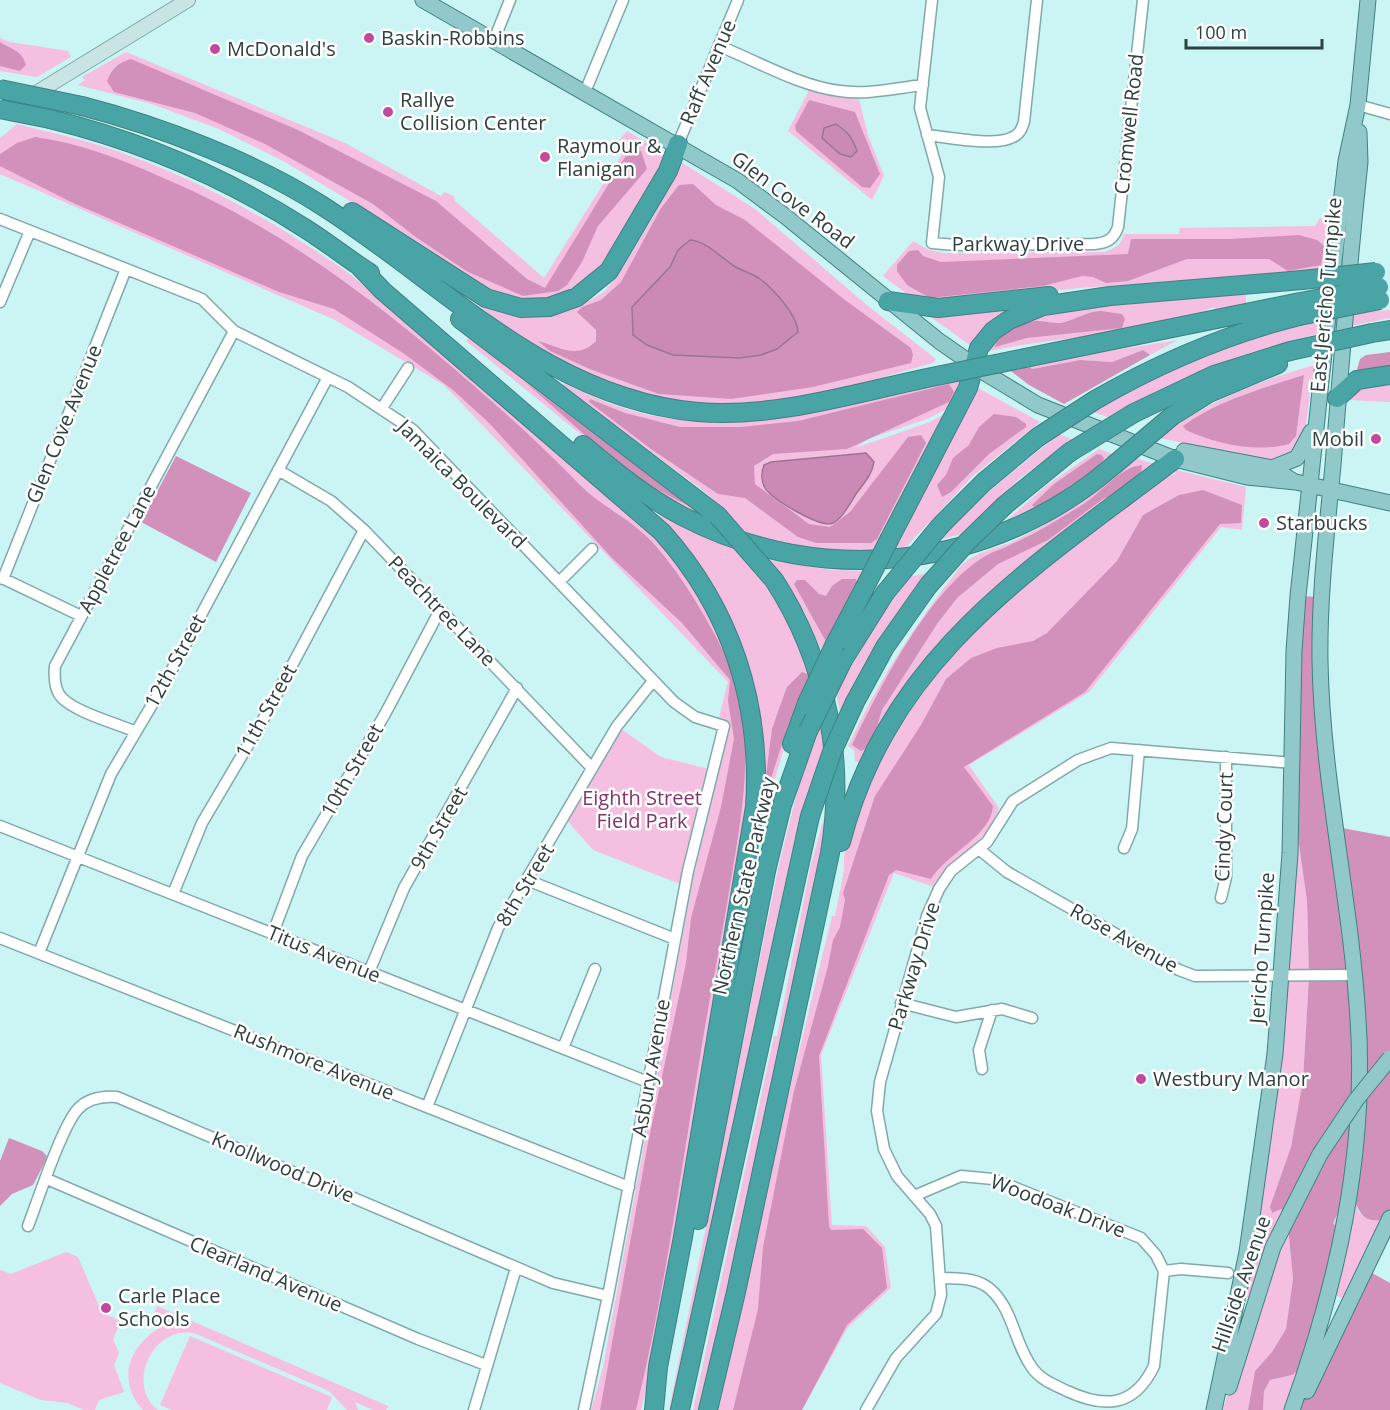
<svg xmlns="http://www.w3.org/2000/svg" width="1390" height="1410" viewBox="0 0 1390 1410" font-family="'Open Sans',sans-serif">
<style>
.green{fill:#f5bfe1}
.forest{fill:#d291bb;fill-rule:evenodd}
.water{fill:#cb8ab5;stroke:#9c7492;stroke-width:1.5}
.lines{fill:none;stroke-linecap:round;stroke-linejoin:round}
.street-casing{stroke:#81a9a9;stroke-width:13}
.secondary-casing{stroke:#81a9a9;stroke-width:16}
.primary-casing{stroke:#3f8182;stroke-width:17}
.highway-casing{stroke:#3f8182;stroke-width:20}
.street{stroke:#fff;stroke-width:10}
.secondary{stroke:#c8e4e4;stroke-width:14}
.primary{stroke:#91c8c9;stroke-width:15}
.highway{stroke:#48a4a5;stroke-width:18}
.primary-bridge-casing{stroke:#3f8182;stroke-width:17;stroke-linecap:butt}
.highway-bridge-casing{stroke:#3f8182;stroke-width:20;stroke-linecap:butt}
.primary-bridge{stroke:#91c8c9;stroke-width:15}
.highway-bridge{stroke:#48a4a5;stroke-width:18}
.poi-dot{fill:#c1499f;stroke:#fff;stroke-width:2}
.labels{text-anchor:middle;stroke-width:5;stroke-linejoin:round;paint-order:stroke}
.poi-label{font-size:20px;fill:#2f4040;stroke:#fff;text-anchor:start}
.street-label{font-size:20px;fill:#2f4040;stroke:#fff}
.park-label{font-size:20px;fill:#81346b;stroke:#fff}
</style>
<rect width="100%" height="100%" fill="#cbf4f4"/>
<path class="green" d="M0,38l10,4 58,9 3,6 -34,20 -37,-6z
M126,52l219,91 96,53 3,-4 10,4 1,5 89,77 82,-130 -9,-5 10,-12 36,21 3,8 -55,100 -43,35 -40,6 -33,-6 -135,-88 -75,-45 -66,-33 -67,-25 -74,-19 7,-5 -3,-3z
M809,90l34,8 16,1 9,36 16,41 -12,24 -84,-69z
M17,124c31,8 64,15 94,25 86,29 165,73 240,126l309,262 30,40 30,56 20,53 10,103 -96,568 -13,53h-50l12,-43 91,-493 33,-140 -1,-12 -7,-5 9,-35 -284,-297 -109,-65 -335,-146v-36z
M681,162l74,47 113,97 68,53 -3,4c-57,15 -122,39 -181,42 -72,3 -152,-16 -213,-55 -31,-21 -61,-45 -91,-68l44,24 98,-6 14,-8 18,-23 34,-57 -4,-3z
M1320,218l12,2 -6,51 -247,17 -148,16 -16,-4 -32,-24 30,-35 16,9 14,3 161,-1c12,-4 17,-7 20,-18h55l1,-6 135,-2z
M1246,291v14l-29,6 -3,-4c-67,28 -153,29 -225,44l-3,-2 15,-16 30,-18 34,-7z
M1021,305l-50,41 -43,-31 7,2z
M1390,310v8c-108,21 -185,44 -282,99l-15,-5c77,-51 205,-97 297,-102z
M470,336l238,180 22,-1 -25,-23 -144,-107 4,-1c30,14 62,28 95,33 101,15 200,-16 297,-37l5,3 -8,22 -27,14 -59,20 -13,9 75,-26 16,-9 -71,141 -94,-9 -78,-27 -34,-18 -48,-33 -155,-126z
M1178,340l-28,15 -7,-5 -31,12 -32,-2 -48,9 -5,-5z
M1318,364l-7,22 -8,60 -32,15 -112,-23c47,-37 102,-58 159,-74z
M1390,384v18l-40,-2 10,-15z
M978,388l62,34 -66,53 -68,72 -15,1 82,-158z
M1059,434l14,6 -53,38 -58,56 -21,5 52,-51z
M1099,449l16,6 -48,37 -69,36 49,-43z
M1135,458l22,7 -165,131 -128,169 -9,-4 -1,-11 -6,-4c30,-65 68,-123 112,-179 15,-16 38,-18 58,-28 43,-22 81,-48 117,-81z
M1176,470l70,17 -4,43 -21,-3 -132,165 -120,73 30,43c-8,26 -25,36 -44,53 -8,8 -14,18 -21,26l-40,-14 -73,182 11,170 34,1 19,21 6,41 -43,39 -46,83h-84l60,-273 54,-221h3l9,-46v-14l21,-66 24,-50 73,-102 51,-45 155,-120 1,3 6,-2z
M656,514l87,38 34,45 36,78 -26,63 -26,89v-101l-7,-41 -19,-51z
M769,560l62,10 36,1 -44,83 -18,-41z
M927,573l-46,63 -41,74 -4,-17 40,-69 33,-47z
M617,726l44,31 52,13 -28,116 -92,-36 -28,-32z
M820,727l5,20 -17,44 -14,50 -116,544 -7,25h-2l109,-541 20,-81z
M1292,795l15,106 2,76 -6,103 -12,67 -21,65 11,-3 6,6 6,64 -7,50 -14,23 -17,19 -7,39h-25l31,-109 -15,-8 20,-113z
M830,797l-1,17 -126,596h-10l81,-374h3l34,-172z
M1350,1188l9,25 23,7 -32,82 -21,-10 4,-69 12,-17z
M66,1252l12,5 24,56 19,8 -8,18 6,14 -5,12 10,27 -25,8 -4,10h-11l-17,-7 -26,-3 -41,-17v-113l11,4z
M157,1306l231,100h1l-3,4h-13l-18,-8 3,8h-11l-18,-19 -133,-57c-41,-12 -72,50 -38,76h-15c-30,-34 -10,-70 25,-87l-15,-7z
M190,1336l142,61 -5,13h-155l-12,-5z
M1306,1365l-14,45h-29l1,-19 6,-11 22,-5z"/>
<path class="forest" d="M0,42c12,8 22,8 26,23l-6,6 -20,-5z
M131,59l167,71 138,71 91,78 18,9 85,-139 11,2 6,18 -49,57 -16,36 -15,23 -9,6 -35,5 -55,-24 -51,-34 -44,-34 -108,-60 -70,-31 -81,-21 -7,-11c5,-13 11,-18 24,-22z
M809,100l46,12 25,62 -10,14 -8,-1 -66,-56 -1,-5z
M35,137c44,6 86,22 126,40 101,42 188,104 271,173 51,43 101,86 147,134 19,20 46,32 66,51 30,28 65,87 82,124 31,69 16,149 4,221 -9,57 -21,114 -30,171 -20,120 -36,240 -65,359h-36l48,-267 38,-180 5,-45 30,-111 13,-68 -6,-38 2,-21 -48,-57 -70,-65 -123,-135 -36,-33 -50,-37 -69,-44 -55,-17 -208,-90 -71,-36v-12l17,-11z
M693,184l23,21 29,15 100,80 66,48 2,7 -2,8 -98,24 -82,12 -72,-5 -67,-24 -42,-19 -12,-10c22,6 39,19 58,0v-11l-19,-18 5,-5 19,-7 20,-18 40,-74 18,-23zM690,240c16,1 30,17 44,26 8,5 18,7 26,13 13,10 37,36 38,53l-5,5 -92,18h-28l-41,-48 38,-40 8,-17z
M1299,235l18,5 7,6 -3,19 -33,6 -19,-12h-82l-59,22 -22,2 -13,-6 -11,-1 -39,10 -113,12 -23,-13 -10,-14v-6l12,-14 9,-1 5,6 18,6 187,-8 3,-15h99z
M1101,311l21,3 3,5 -3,9 -95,10 -32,9c3,-14 29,-26 42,-26 9,0 20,4 28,1 13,-4 22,-10 36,-11z
M1143,350l7,5 -86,49 -35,-19 -22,-17 20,-4 5,5 48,-9 32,2z
M1390,352v16l-30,3 -3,-2 3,-10 6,-4z
M1304,375l-8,61 -7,8c-33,9 -73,0 -103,-14l-3,-4c35,-26 81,-38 121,-51z
M525,382l165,124c-62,-27 -113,-79 -165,-124z
M949,384l5,8 -5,10 -102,47 -74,5 -19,12 1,18 54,40 21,3 20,-15 58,-75 13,-2 5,8 -49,96 -6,4h-55l-18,-6 -53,-39 -27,-4 -67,-45 -62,-47 1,-3 35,14 55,14h61l57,-6z
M994,414l22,3 10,7v3l-37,27 -38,38 -9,5 -5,-12 9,-10 7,-17 16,-13 10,-18z
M1097,454l5,1 2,4 -6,8 -55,37 -9,3 -2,-2 22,-21z
M176,456l75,37 -35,69 -75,-40z
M1142,465l-1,9 -22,19 -16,6 -55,41 -50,24 -41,34 -20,26 -55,86 -8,26 -6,11 -7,4 -9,-6c28,-58 79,-160 137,-191 7,-4 15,-5 21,-9 25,-11 49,-26 72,-40 20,-12 37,-38 60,-40z
M1203,490l39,15 -1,18 -21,1 -135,168 -121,75 29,39c-2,30 -45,46 -62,73l-35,-9 -7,5 -70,181 10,170 2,4 32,-1 19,19 5,40 -40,37 -45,85h-69l25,-101 5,-62 31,-156 34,-125 5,-26 7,-13 5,-27 -2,-7 32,-97 46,-71 25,-46 25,-21 26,-10 36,-7 14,-8 70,-72 26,-46 36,-20z
M842,579h14l1,3 -28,56 -4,2 -31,-56 3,-4h8l14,14 7,2 6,-10z
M1298,596l23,1 16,230 53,10v381c-29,8 -30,-6 -40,-28l-17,33 9,16 -36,126 -14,10 -22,5 -6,11 -1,19h-15l7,-39 17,-19 14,-23 7,-50 -6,-64 -6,-6 -9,4 -2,-6 21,-60 12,-67 6,-103 -2,-76 -15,-106z
M802,672l8,3 -2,6 -20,44 -22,69 -2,-3 8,-62 8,-23 7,-19z
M9,1138l33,13 5,5 -1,4 -13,25 -21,9 -12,12v-45z
M1365,1269l25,14v127h-92z"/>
<path class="water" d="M836,124c12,8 16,13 21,27l-6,6 -11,-3 -18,-16 2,-10z
M690,240c16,1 30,17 44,26 8,5 18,7 26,13 13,10 37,35 38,53l-21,17 -16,6 -21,3 -67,-3 -26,-10 -14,-10 -1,-28 38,-40 8,-17z
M866,453l8,9c-2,13 -10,21 -18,32 -6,9 -13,24 -23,29 -12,6 -63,-25 -68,-35 -4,-7 -4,-16 -1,-23l7,-3z"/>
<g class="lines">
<defs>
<path id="street" d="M932,0l-12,108 19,69 -7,66 24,2 138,-1c13,-1 20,-5 24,-17l25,-227
M494,40l16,-40
M719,46c38,15 80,40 121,45 27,4 56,-3 83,-6
M585,92l38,-92
M1358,105l32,9
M927,135c20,2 69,12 86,2 7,-3 9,-9 11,-15l13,-122
M678,144l60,-144
M0,219l202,80 32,32 114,56 65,43 261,272 21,15 29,9 -36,145 -80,425 -24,114
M0,302l30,-71
M382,408l26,-40
M278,470l53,31 33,29 228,238
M0,577l81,39
M3,579l123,-310
M559,582l33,-33
M136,732c-20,-9 -59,-19 -74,-34 -8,-8 -8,-21 -7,-32l179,-335
M0,826l648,256
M1124,848l8,-19 7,-79
M980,850l27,22 172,98 16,6 160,-1
M527,880l148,59
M173,894l29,-71 62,-105 100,-188
M1221,898l5,-21v-120
M273,933l29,-77 83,-142 55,-104
M0,938l629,249
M39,953l72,-179 51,-86 166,-311
M369,972l35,-84 113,-200
M901,1003l55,14 46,-8 30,9
M563,1048l32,-79
M982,1069l-3,-19 13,-40
M427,1107l71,-179 119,-202 36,-45
M47,1179l371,160 68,26
M914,1196l47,-20 32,3 148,59 15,17 8,16 -10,95c-20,42 -50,42 -87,25 -12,-6 -26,-11 -34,-22 -19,-25 -19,-59 -43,-80 -14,-12 -32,-10 -48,-11
M28,1226c10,-26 34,-100 50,-117 10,-11 25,-13 39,-12l436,186 55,13
M1164,1271l17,-2 47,4
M474,1410l42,-142
M866,1410l30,-52 40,-44 5,-19 -5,-69 -6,-12 -33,-38 -13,-27 -7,-38 3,-29 47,-166 12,-27 12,-18 36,-29 26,-41 65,-41 33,-12 182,15"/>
<path id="secondary" d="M28,98l160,-98"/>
<path id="primary" d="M423,0l315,181 47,35 154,125 46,32 53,32 137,54 72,18 49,5 94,21
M1184,451l88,17 21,13
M1272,468l25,-10 14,-26
M1229,1387l44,-140 47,-93
M1307,1391l83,-173
M1214,1410l33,-158 28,-198 15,-201 4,-202 4,-55 35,-326 13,-109 12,-56 10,-105
M1292,1410c45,-125 75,-257 66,-391 -7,-119 -36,-238 -38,-358 -1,-66 7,-131 13,-196 8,-101 16,-202 27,-303l-1,-30"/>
<path id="highway" d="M82,106c77,20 172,56 239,99 122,77 225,194 377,207 75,6 151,-17 224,-33
M50,119c90,22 177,59 256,110 22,14 42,30 64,44
M352,212l134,86 35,10 28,-1 28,-10 32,-26 59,-100 10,-27
M360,267l23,24 279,241c69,77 100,172 93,275l-72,430 -25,130 -4,43
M888,301l50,7 111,-12
M460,319l258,197
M1372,333l18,-3
M1025,358l270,-55
M1337,398l20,-18 33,-5
M1095,400c64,-37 132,-66 204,-84
M1134,413l80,-38 76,-24
M1172,416l37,-23 69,-29
M583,445c31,26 63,52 99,71 141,74 312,53 432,-51
M1005,505l65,-53
M940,526l44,-44 54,-45
M890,538l78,-150 11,-40 14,-17 16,-11 34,-14 67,-10 192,-16
M835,644l29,-55
M843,660l42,-67
M855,702l30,-55 43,-61
M792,744l14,-38
M841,842c48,-187 191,-274 334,-383
M698,1220l68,-349 16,-66 26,-74
M680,1410l130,-594
M708,1410l28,-118 94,-439c16,-94 -4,-193 -56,-273"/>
</defs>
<use href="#street" class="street-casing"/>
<use href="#secondary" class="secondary-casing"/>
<use href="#primary" class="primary-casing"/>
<use href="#highway" class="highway-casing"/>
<use href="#street" class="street"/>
<use href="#secondary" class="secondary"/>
<use href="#primary" class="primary"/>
<use href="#highway" class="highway"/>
<defs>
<path id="primary-bridge" d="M1320,1154l36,-54 34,-42"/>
<path id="highway-bridge" d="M0,89l82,17
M0,109l50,10
M1302,280l74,-8
M1295,303l84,-16
M1299,316l81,-16
M1290,351l82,-18
M922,379l103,-21
M1038,437l57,-37
M1070,452l64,-39
M1114,465l58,-49
M718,516l56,64
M928,586l39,-44 38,-37
M864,589l26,-51
M885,593l55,-67
M806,705l29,-61
M808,731l35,-71
M810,816l22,-64 23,-50"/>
</defs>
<use href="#primary-bridge" class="primary-bridge-casing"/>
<use href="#highway-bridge" class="highway-bridge-casing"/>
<use href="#primary-bridge" class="primary-bridge"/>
<use href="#highway-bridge" class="highway-bridge"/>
</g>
<g class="poi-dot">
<circle cx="369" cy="38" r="6"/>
<circle cx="215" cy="49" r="6"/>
<circle cx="388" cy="112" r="6"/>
<circle cx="545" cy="157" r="6"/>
<circle cx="1376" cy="439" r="6"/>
<circle cx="1264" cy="523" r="6"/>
<circle cx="1141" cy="1079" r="6"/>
<circle cx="106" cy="1308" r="6"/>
</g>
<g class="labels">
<g class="poi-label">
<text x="381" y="45">Baskin-Robbins</text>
<text x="227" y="56">McDonald's</text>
<text x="400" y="107">Rallye<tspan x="400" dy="23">Collision Center</tspan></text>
<text x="557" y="153">Raymour &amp;<tspan x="557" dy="23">Flanigan</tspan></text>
<text x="1364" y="446" text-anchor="end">Mobil</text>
<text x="1276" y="530">Starbucks</text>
<text x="1153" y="1086">Westbury Manor</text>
<text x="118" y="1303">Carle Place<tspan x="118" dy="23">Schools</tspan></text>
</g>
<g class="street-label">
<text transform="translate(708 72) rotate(-67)" y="7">Raff Avenue</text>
<text transform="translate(1129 124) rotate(-84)" y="7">Cromwell Road</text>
<text transform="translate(793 200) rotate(37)" y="7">Glen Cove Road</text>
<text x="1018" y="251">Parkway Drive</text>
<text transform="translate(1326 295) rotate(-85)" y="7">East Jericho Turnpike</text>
<text transform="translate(64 424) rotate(-68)" y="7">Glen Cove Avenue</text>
<text transform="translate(462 484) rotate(45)" y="7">Jamaica Boulevard</text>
<text transform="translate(117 549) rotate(-62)" y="7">Appletree Lane</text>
<text transform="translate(442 611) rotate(46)" y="7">Peachtree Lane</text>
<text transform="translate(175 661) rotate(-61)" y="7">12th Street</text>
<text transform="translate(266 711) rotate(-61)" y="7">11th Street</text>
<text transform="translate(352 770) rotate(-60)" y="7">10th Street</text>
<text transform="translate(1224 827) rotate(-88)" y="7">Cindy Court</text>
<text transform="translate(439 828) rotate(-60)" y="7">9th Street</text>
<text transform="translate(525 885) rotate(-59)" y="7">8th Street</text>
<text transform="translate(744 886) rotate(-77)" y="7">Northern State Parkway</text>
<text transform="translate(1124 938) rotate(29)" y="7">Rose Avenue</text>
<text transform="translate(1262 948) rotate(-86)" y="7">Jericho Turnpike</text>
<text transform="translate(324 954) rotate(22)" y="7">Titus Avenue</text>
<text transform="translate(914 966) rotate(-73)" y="7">Parkway Drive</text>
<text transform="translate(314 1062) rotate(22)" y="7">Rushmore Avenue</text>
<text transform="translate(651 1068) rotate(-80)" y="7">Asbury Avenue</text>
<text transform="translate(283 1167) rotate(23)" y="7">Knollwood Drive</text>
<text transform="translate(1058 1206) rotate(21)" y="7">Woodoak Drive</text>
<text transform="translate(266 1274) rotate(23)" y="7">Clearland Avenue</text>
<text transform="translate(1241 1284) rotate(-71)" y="7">Hillside Avenue</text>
</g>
<g class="park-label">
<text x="642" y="805">Eighth Street<tspan x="642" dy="23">Field Park</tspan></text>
</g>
</g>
<path d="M1186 39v9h136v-9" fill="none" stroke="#2f4040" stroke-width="3"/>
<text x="1195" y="39" font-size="18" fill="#2f4040" stroke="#ffffff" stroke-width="4.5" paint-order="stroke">100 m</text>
</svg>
